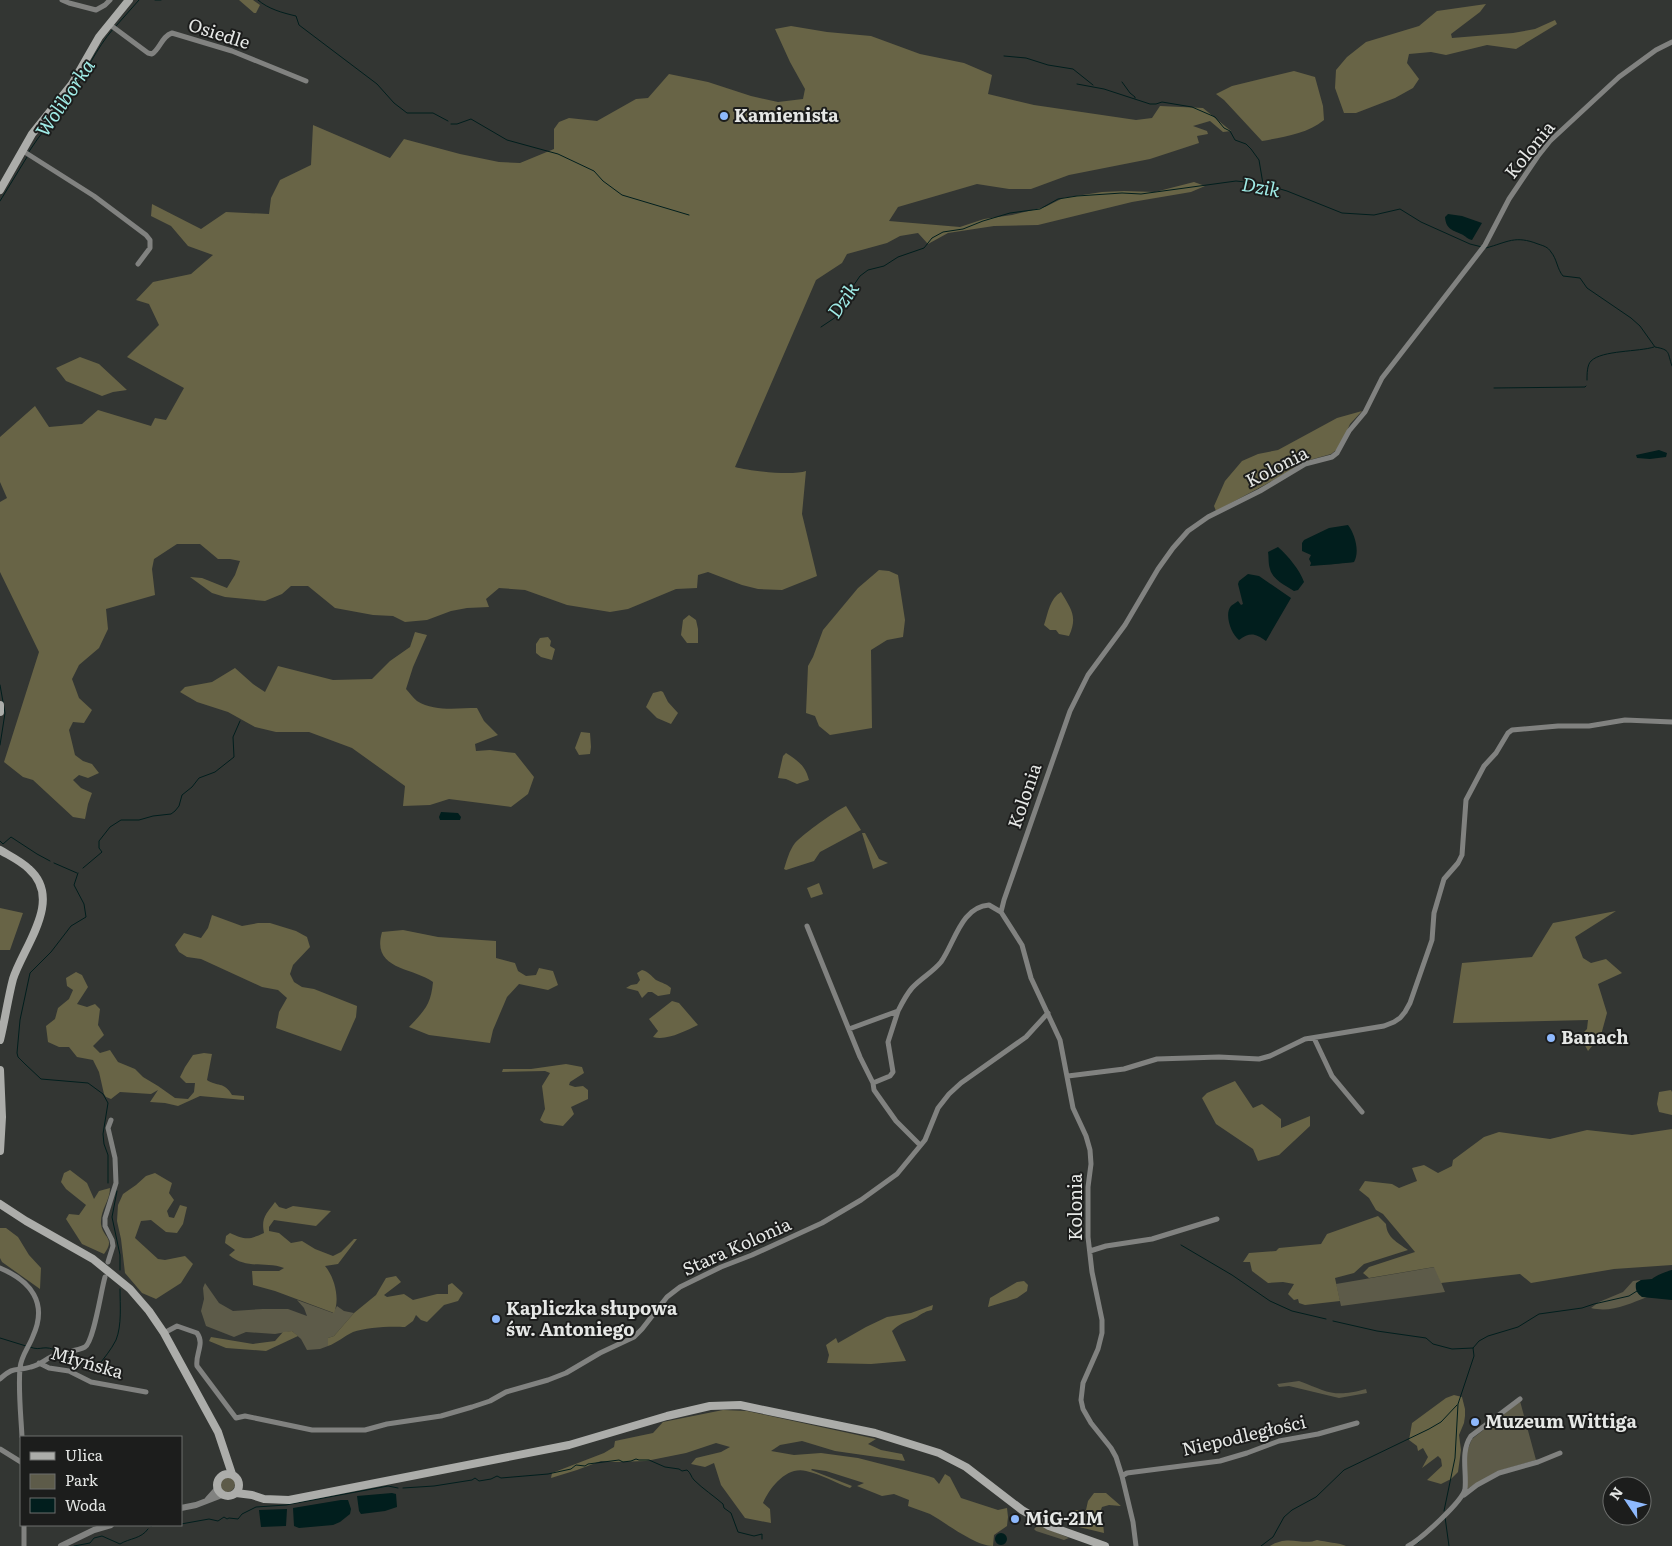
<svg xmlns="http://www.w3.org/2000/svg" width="1672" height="1546" viewBox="0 0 1672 1546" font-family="Literata,serif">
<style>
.green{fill:#5d5b49}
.forest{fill:#686446}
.water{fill:#011e1d}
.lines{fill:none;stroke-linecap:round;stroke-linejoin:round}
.stream{stroke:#011e1d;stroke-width:1}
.minor{stroke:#818280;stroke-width:5}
.tertiary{stroke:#818280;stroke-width:6}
.secondary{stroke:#acadaa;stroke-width:8}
.poi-dot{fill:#8eb9fd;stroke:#1c1d1c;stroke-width:2}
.labels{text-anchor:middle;stroke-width:4;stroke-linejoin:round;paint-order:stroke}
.street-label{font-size:18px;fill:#e5e7e5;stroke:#1c1d1c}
.poi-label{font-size:18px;font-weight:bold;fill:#e5e7e5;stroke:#1c1d1c;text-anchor:start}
.water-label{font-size:19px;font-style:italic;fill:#9febe6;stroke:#1c1d1c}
</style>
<rect width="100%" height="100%" fill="#333633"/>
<path class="green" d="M1435,1267l10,25 -104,14 -5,-22z
M1641,1280l-4,3 5,14h5c-18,7 -36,16 -56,11l8,-6 24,-10 10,-11z
M205,1283l14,20 14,8 30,-2h25l19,7 -3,-8 -7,-8 36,13 4,-7 7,5 10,2 -20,23 -6,2v8l-8,3 -13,1 -6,-11 -9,-8 -17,3 -29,-2 -12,5 -28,-11 -5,-15 3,-12 -1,-11z
M1299,1381c29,11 35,17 67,8l1,4 -28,5 -50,-12 -10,1 -2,-3z
M1520,1401l16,59 -38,11 -31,18v-38l5,-12z
M219 1484a8 8 0 1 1 16 0a8 8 0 1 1-16 0Z
M1037,1526h4l28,12 -5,2 -28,-9 -2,-2z"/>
<path class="forest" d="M239,0h14l7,5 -4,8h-2z
M1486,4l-6,8 -29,22 1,4 61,-5 22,-4 20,-9 2,4 -41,25 -29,-4 -41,10 -15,-3 -22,2 -2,9 12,16 -6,9 -18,10 -39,15h-12l-9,-25 1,-18 11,-13 19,-15 53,-16 18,-15z
M791,26l36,6 44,4 49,18 44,9 28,12 -4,19 46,11 102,15 16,-2 8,-12 43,2 28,23 -8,1 -13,-11 -17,5 14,5 1,3 -11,2 2,7 -49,16 -81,16 -38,14h-22l-32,-5 -79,23 -9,14 71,6 24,-8 28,-4 33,-8 18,-9 39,-6 22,-1 31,1 39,-10 11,4 -14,6 -59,10 -94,23 -44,1 -46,7 -20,11 -10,-11 -18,3 -13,7 -40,11 -5,9 -26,17 -81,187c15,4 57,9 71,4l-4,43 15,62 -35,14 -24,-1 -16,-4 -34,-13 -10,3 -1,13 -21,1 -48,20 -18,3 -43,-7 -42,-15 -26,-2 -13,11 3,8 -22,1 -16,3 -24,9 -22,2 -12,-6 -20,-1 -38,-7 -27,-22h-17l-9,8 -17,7 -40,-4 -13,-4 -22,-16 12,1 25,10 8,-13 5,-14 -10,-2h-12l-18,-15h-23l-23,15 -2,10 3,26 -49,14 2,20 -9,19 -20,17 -7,14 7,19 13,12 -8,13 -11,-1 -4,8 6,25 8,6 9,3 7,9 -11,5 -9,-3 -6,5 8,8 11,5 -4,11 -3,15 -12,-2 -40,-37 -10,-3 -19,-15 35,-110 -39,-80v-70l7,-4 -7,-16v-45l35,-31 14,21 33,-3 16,-14 53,16 4,-8 11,2 18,-32 -57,-31 32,-32 -10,-21 -13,-4 17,-18 38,-8 22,-19 -25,-9 -17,-20 -20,-10 1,-12 49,25 25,-17 43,2 2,-16 9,-18 31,-15 2,-40 77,33 14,-19 56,15 39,8 21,1 34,-14v-20l5,-7 10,-4 28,3 39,-22 12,-1 21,-24 39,8 43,14 27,6 25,-3 2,-10 -15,-27 -15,-33z
M1294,71l21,6 8,29 1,14c-17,14 -41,17 -62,21l-38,-41 -8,-6 16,-8z
M80,357l19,7 28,26 -14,2 -11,4 -36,-15 -10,-13z
M1362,411l-12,13 -11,24 -8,6 -25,7 -23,14 -67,36 -2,-5 11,-25 17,-20 16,-7 20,-4 59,-32z
M879,570l10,1 9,4 7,45 -2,17 -16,3 -16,10 1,78 -42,7 -11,-9 -4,-10 -9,-3 2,-47 5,-9 10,-27 35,-42z
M1061,592c10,17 17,24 8,44l-10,-2 -3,-4h-6l-6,-5c4,-12 6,-27 17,-33z
M689,615l7,5 2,9v14h-11l-6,-8 2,-15z
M415,632l12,3 -14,32 -7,22c3,3 7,9 11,12 18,11 41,7 60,7l7,13 14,14 -23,9 1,7 14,-1 25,3 19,24 -6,17 -17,13 -62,-8 -19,6 -27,1 2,-20 -53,-38 -43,-16h-33l-21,-5 -27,-15 -31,-10 -17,-10 5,-5 27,-5 23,-14 18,16 12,8 13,-26 55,14 39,-1 18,-18 20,-14z
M548,637l3,4 -1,5 5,3 -3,11 -11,-3 -5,-4v-9l4,-6z
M661,691l2,1 5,10 10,11 -7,11 -14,-6 -11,-11 7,-14z
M581,732l9,1 1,14 -1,7 -11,1 -4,-7z
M786,753c12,8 19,12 23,27l-12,4 -11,-5 -8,-1 5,-22z
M846,806l15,24 -41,22 -6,9 -28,9 -2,-1c3,-9 5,-18 11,-26 11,-11 37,-30 51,-37z
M862,833h3l14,26 9,4 -15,6z
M819,883l4,11 -12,4 -4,-10z
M0,908l23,5 -13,37h-10z
M1616,911l-41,26 8,21 8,5 15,-4 16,14 -24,11 9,29 -6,22 -13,16 -8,-15 7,-7 1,-9 -135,3 9,-60 70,-6 21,-34z
M212,915l30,11 16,-3h12l26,8 11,6 3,10 -17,18 -3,9 4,8 8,5 12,2 43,17 -1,11 -15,34 -65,-23 3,-16 8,-14 -9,-8 -16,-3 -61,-28 -14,-2 -8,-5 -4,-7 9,-12 17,5 7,-10z
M403,930l35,7 58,4v17l19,5 3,8 8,5 10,-1 3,-7 14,3 5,14 -10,5 -29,-6 -12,13 -14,33 -3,13 -61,-8 -20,-8c15,-16 22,-22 24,-45 -21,-15 -62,-12 -51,-50z
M642,970c7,2 9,6 14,10 6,3 11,4 15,8l-1,6 -12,2 -6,-4h-4l-6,6 -4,-7 -12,-3 5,-3 6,-1 3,-4 -3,-7z
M76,972l6,3 6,12 -11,17 10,3 8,-3 5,5 -2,16 6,10 -11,11 7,7 10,-3 8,12 17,7 8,8 15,9 17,12 13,1 6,-7 1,-9h-9l-6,-6 5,-10 8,-12 11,-2 8,1 -5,26c10,7 17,1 25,15l12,1v4l-44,-4 -22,10 -13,-3 -15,-1 8,-12 -7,4 -31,-2 -9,7 -5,-2 -2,-3 -5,-22 -6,-12 -16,-3 -8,-10h-10l-11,-5 -2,-16 9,-7 3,-11 11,-9 4,-9 -6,-4 -1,-8z
M672,1001l7,2 19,22c-13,6 -31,16 -45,12l5,-6 -9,-12z
M566,1064l16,3 2,6 -14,9 -1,3 6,2 8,-1 5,4v9l-17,8 3,7 -11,12 -19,-3 -4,-3 5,-11 -3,-23 8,-13 -5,-2 -43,1 1,-3h28z
M1235,1081l18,27 9,-4 19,15v9l29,-12v10l-31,29 -21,6 -5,-12 -37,-25 -14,-26 5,-5z
M1671,1090l1,2v23l-13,-3 -2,-8 2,-12z
M1672,1129v136l-58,4 -83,14 -11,-9 -79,9 -7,-16 -65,11 -6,-5 6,-6 46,-15 -32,-38 -7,-4 -7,-12 -10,-8 6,-9 27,3 7,4 18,-7 -5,-13 12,-3 14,8 14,-7 1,-6 31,-23 15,-5 51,7 37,-9 45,5z
M70,1170l17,13 7,16 5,-8 11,-3c0,13 -10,22 -9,36 2,15 15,13 3,30l-22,-10 -16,-25 3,-5 10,1 7,-10 -20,-16 -5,-7 3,-9z
M155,1173l17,10 -3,10 5,7 -7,11 2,6 5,1 6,-13 7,2 -4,17 -6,9 -11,-1 -15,-12 -10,1 -6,17 23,21 7,1 20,-4 8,8 -12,19 -25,16 -14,-6 -17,-20 -4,-34 -4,-18 1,-16 5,-11 13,-9 10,-9z
M275,1202l4,5 7,2 7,-3 38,5 -15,15 -42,-6 -5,7v4l10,2 12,10 11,-2 13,8 18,7 8,-4 13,-13h3l-19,25 -13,2c10,12 15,33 9,47l-59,-22 -22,-6 -1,-14h27l5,-3c-19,-7 -37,2 -55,-13l6,-5 -10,-7 1,-7 4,-3c15,7 19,7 34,0 -3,-15 2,-19 11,-31z
M1378,1216l8,8c1,14 11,18 22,26l-44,14 -10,9 -19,5 5,23 -35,4 -6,-2 -1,-4 -4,1 -6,-6 6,-10 -11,-2 -15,1 -16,-12 -2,-9h-7l6,-9 27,-2 3,-3 42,-4 6,-10z
M0,1228h6l12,9 11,18 12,13 -1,21 -38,-27 -2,-4z
M396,1276l5,6 -17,13 3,2 17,-3 9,6 24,-6h11v-9l4,-2 11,10 -5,8 -14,4 -17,17 -6,-2 -5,-5 -3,6 -8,6c-14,-1 -39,0 -52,5 -9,4 -16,11 -25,14v-8l6,-2 20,-23 22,-18 10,-17z
M1024,1281l4,4 -1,6 -10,7 -29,9 2,-9 27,-16z
M933,1305l-1,5c-6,1 -9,3 -15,7 -10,5 -16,5 -25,14l14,30 -35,3 -44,-1 2,-8 -3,-10 10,-7 2,5 28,-16 21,-10 24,-4z
M292,1331l6,5 -32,15 -40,-3 -17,-7 2,-4 42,7 22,-3 8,-9z
M1454,1395l8,2 3,12v7l-1,7 -5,12 2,15 -3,22 -7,7 -10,5 -14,-4 15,-14 -1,-7 -3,-3 -16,12 6,-11 -5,-9 -5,3 -1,-5 -8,-6 3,-17 34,-25z
M723,1410l24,1 129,28 -8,5 13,6 21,4 3,7 -70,-10 -33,-10 -22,4 -9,6 23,4 27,-2 37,5 70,18 6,2 5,6 6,-10 5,3 11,21 37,12 9,-2 1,9 -1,9 -13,9 -1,11c-18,0 -47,-23 -63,-32 -7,-3 -15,-5 -22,-8l1,-6 -15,-6 -12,2 -25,-10 7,-3 -38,-12 -14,-2 -1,1 41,16 -2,2c-14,-5 -29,-14 -44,-17 -19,-5 -36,16 -43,32l7,6 1,14 -26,-5 -24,-33 -7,-22 -9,4 -14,-3 5,-6 25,-6 9,-5 -14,-4 -30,10 -40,8 -30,1 -15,-1 -24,9 -26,8 1,-5 52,-20 10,-6 1,-6 38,-8 10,-11z
M1094,1493h12l15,13 -12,-1 -7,2 -3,8 4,8 1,10 -29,-7 -3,-16h14l2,-9z
M1317,1540c8,2 23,3 29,6h-76c18,-12 33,0 47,-6z"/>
<path class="water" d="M1448,214l14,2 20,7 -10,17c-5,-1 -6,-4 -11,-6 -9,-4 -15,-5 -16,-17z
M1659,450l8,3 -1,4 -16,2 -13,-1 -1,-3z
M1348,525c7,9 12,27 6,37 -4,1 -42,4 -44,4l1,-3 -2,-4 2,-4 -9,-4v-8l2,-3 25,-12z
M1278,547c10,9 22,23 26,35l-6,8 -4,1c-8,-5 -22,-12 -24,-22 -2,-6 -1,-12 -2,-17z
M1248,574l11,2 32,22 -25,43c-11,-8 -16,-9 -27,-1 -8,-6 -15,-26 -8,-34 2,-2 5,-3 7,-5l3,4 2,-1 -5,-20 1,-3z
M441,812l17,1 3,4 -1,3h-20l-1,-3z
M1672,1270v30l-30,-3c-5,-4 -7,-7 -6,-14l5,-3 11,-1c3,-3 15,-8 20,-9z
M392,1493l4,1 1,13 -12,4 -24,3 -2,-3 -2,-15z
M341,1500h7l3,9 -1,5 -10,8 -7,3 -34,3 -5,-2 -1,-18z
M287,1509l-1,17 -25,1 -2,-17z
M995 1539a6 6 0 1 1 12 0a6 6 0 1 1-12 0Z"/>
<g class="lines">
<path class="stream" d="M155,0h6
M258,0c10,9 25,13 38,16l3,9 78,59 17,19 13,10h26l15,8
M116,26l23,-26
M1004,56l22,2 22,7 25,4 20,16
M1122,82l8,11 5,4v1
M1077,84l27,5 46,15h6l6,-2 30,5 23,10 9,11 6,3 5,9 11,4 5,5 8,11 4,24
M451,124h6l14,-5 36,21 51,14 36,17 9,10 19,14 67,20
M28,153c13,-21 30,-39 44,-59 14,-22 24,-45 41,-65
M0,201l27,-44
M1486,248c22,-6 29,-13 52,-4 6,2 10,3 13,8 6,7 6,17 12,24l17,2 7,10 44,30 9,8 15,21c16,3 12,5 17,19
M821,327l15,-10 9,-19 15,-22 8,-6 16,-4 14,-9 26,-9 8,-10 11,-6 20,-3 20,-8 27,-8 30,-4 18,-10 19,-3 45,-3 19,1 95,-13 27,3 24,7 55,22 32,2 26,-6 21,13 49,22 12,3
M1587,380c0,-6 0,-15 4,-19 11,-11 48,-9 63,-14
M1494,388l91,-1 1,-1
M0,685l5,28 -5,32
M0,841l3,3 8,-7 26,17 13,7
M54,863l23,10
M83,868l19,-16 -3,-4v-7l11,-14 11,-7h18l14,-4 18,-2 4,-3 4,-5 3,-11 10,-8 7,-9 16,-6 19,-15 -1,-20 7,-16
M78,873l-4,12 10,19 2,13 -15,9 -20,26 -21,21 -10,47 -3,33 1,4 7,7 16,15 47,4 15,11 5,9 -5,31 1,10 4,11v28
M117,1191l-5,26 8,38v15
M1181,1245l51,30 38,26 22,10 34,8
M1333,1321l44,10 49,7 7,6 19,5 21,-1
M0,1338l26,8
M30,1347c12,5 13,-4 29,5
M69,1354c11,6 15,16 29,12 6,-8 13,-16 18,-26 6,-15 4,-35 4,-51
M403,1488l31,-2 38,-6 3,-2 4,3 12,-2 6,-3 4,2 47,-4 23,-5 5,-4 9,1 3,-2 31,-4 4,2 8,-1 5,-2 3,1h10l16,7 14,2 3,2 5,-1c4,3 4,7 7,10 9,9 20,16 29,24l1,4 7,5 7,19 16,4 8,-2v5
M1444,1511l11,-53 3,-54 16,-48 -1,-8 6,-7 9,-5 30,-9 21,-13 43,-6 12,-4 35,-8 8,-5
M1445,1517l4,29
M181,1524l28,-5 9,2 6,-4 3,2 2,-1 9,1 4,-5 14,-7 30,-2 102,-19 10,2
M162,1525h5
M151,1526l3,-1
M1418,1543l6,-6
M74,1546l16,-3 4,-5 8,-2 18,8c10,-6 21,-5 28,-15
M1261,1546l12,-9 11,-20 8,-7 24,-13 28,-27 85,-41 12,-7 16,-17"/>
<path class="minor" d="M62,0l7,3 27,7 9,-5 5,-5
M109,24l39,29 4,1c8,-5 10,-18 20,-21l60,18 74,30
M23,151l71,45 52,39 4,5v8l-12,16
M807,926l53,131 13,26 1,7 22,31 24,24
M849,1029l49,-18c4,-8 8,-16 14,-23 9,-10 21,-16 29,-26 14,-20 20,-55 48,-57l12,7
M1314,1038l18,38 30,36
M1068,1076l56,-7 33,-10 62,-2 40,2 11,-3 35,-17 79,-13 10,-4 6,-4 5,-6 5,-9 22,-63 2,-27 10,-34 14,-16 4,-8 4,-55 18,-34 12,-13 12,-20 4,-3 46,-4h31l36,-6 47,2
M873,1083l17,-7 3,-4 -5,-30 10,-31
M1090,1251l16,-5 46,-7 65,-20
M108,1262l5,-16 -1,-6 -7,-14v-8l11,-35 -1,-25 -7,-30 3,-8
M0,1268c31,13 48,35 33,68 -4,11 -12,20 -13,32 -2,21 1,48 2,69
M164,1333l13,-7 20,7c8,11 -2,21 0,33l39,52 9,-2 67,14h53l22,-6 54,-8 31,-9 18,-6 16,-9 42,-12 18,-7 34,-20 34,-16 8,-8 25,-32 13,-10 41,-20 31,-12 70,-32 39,-23 36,-26 28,-34 13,-32 11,-14 12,-11 65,-46 22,-24
M39,1363l10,5 20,3 22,11 55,10
M0,1379c15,-14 16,-7 31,-12 9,-2 16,-9 24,-12 8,-3 23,-4 30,-8 9,-6 16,-57 20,-70
M0,1449l21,13
M1122,1476l5,-3 93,-12 27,-8 32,-12 39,-7 39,-11
M1464,1495l13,-10 22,-12 39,-11 22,-9
M24,1525v21
M1136,1546l-3,-24 -11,-46 -6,-19 -5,-9 -20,-25 -8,-14 -2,-9 2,-17 15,-34 4,-16v-13l-10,-48 -4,-35v-50l3,-23 -1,-14 -4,-14 -13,-28 -13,-68 -29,-62 -9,-33 -21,-33 3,-12 66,-189 18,-36 37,-50 33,-56 15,-21 15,-17 20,-14 52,-26 45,-27 27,-7 5,-4 12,-22 16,-19 17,-34 103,-133 24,-46 29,-43 12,-15 69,-64 37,-27 16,-8
M1408,1546c12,-6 55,-45 57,-57 2,-17 -5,-37 6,-53l49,-37"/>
<path class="tertiary" d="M208,1499l9,-10
M181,1508l15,-3 26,-10
M61,1546l33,-16 17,-5"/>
<path class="secondary" d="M0,190l32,-56 40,-50 27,-47 30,-37
M0,705v7
M0,850c10,6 21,11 29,19 35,31 -6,78 -16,110 -5,19 -8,41 -13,61
M0,1070l2,47 -2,34
M0,1204l26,17 67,38 37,30 19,22 15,22 54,99 14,42
M217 1485a11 11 0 1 1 22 0a11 11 0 1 1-22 0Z
M236,1493l16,2 12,4 25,1 280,-55 98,-29 43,-10 30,-1 135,28 64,20 27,14 56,43 27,16 56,20"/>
</g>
<g class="poi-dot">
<circle cx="724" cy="116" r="5"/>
<circle cx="1551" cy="1038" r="5"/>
<circle cx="496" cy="1319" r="5"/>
<circle cx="1475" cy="1422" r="5"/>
<circle cx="1015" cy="1519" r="5"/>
</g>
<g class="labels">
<g class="street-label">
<text transform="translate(219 34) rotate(18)" y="6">Osiedle</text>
<text transform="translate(1530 150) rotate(-51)" y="6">Kolonia</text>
<text transform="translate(1277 467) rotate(-27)" y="6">Kolonia</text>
<text transform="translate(1025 796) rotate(-71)" y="6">Kolonia</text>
<text transform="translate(1076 1207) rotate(-90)" y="6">Kolonia</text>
<text transform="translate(737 1247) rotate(-24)" y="6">Stara Kolonia</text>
<text transform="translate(87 1363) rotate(16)" y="6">Młyńska</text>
<text transform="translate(1244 1436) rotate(-13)" y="6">Niepodległości</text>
</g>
<g class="poi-label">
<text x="734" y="122">Kamienista</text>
<text x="1561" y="1044">Banach</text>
<text x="506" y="1315">Kapliczka słupowa<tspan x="506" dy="21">św. Antoniego</tspan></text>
<text x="1485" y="1428">Muzeum Wittiga</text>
<text x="1025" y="1525">MiG-21M</text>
</g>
<g class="water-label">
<text transform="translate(65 98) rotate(-56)" y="7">Woliborka</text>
<text transform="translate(1261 187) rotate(10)" y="7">Dzik</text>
<text transform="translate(843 300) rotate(-55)" y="7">Dzik</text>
</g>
</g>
<rect x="20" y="1436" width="162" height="90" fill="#1c1d1c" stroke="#6c6e6c"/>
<rect x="30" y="1452" width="25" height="8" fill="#acadaa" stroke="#6c6e6c"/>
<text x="65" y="1461" font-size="15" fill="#e5e7e5">Ulica</text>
<rect x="30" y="1474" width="25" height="15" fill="#5d5b49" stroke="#6c6e6c"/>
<text x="65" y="1486" font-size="15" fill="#e5e7e5">Park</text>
<rect x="30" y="1498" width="25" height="15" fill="#011e1d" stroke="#6c6e6c"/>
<text x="65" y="1511" font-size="15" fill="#e5e7e5">Woda</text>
<g transform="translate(1627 1501) rotate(305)"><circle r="24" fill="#1c1d1c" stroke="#6c6e6c"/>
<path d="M0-4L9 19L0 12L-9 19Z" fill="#8eb9fd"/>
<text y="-8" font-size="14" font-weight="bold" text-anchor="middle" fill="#e5e7e5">N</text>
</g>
</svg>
